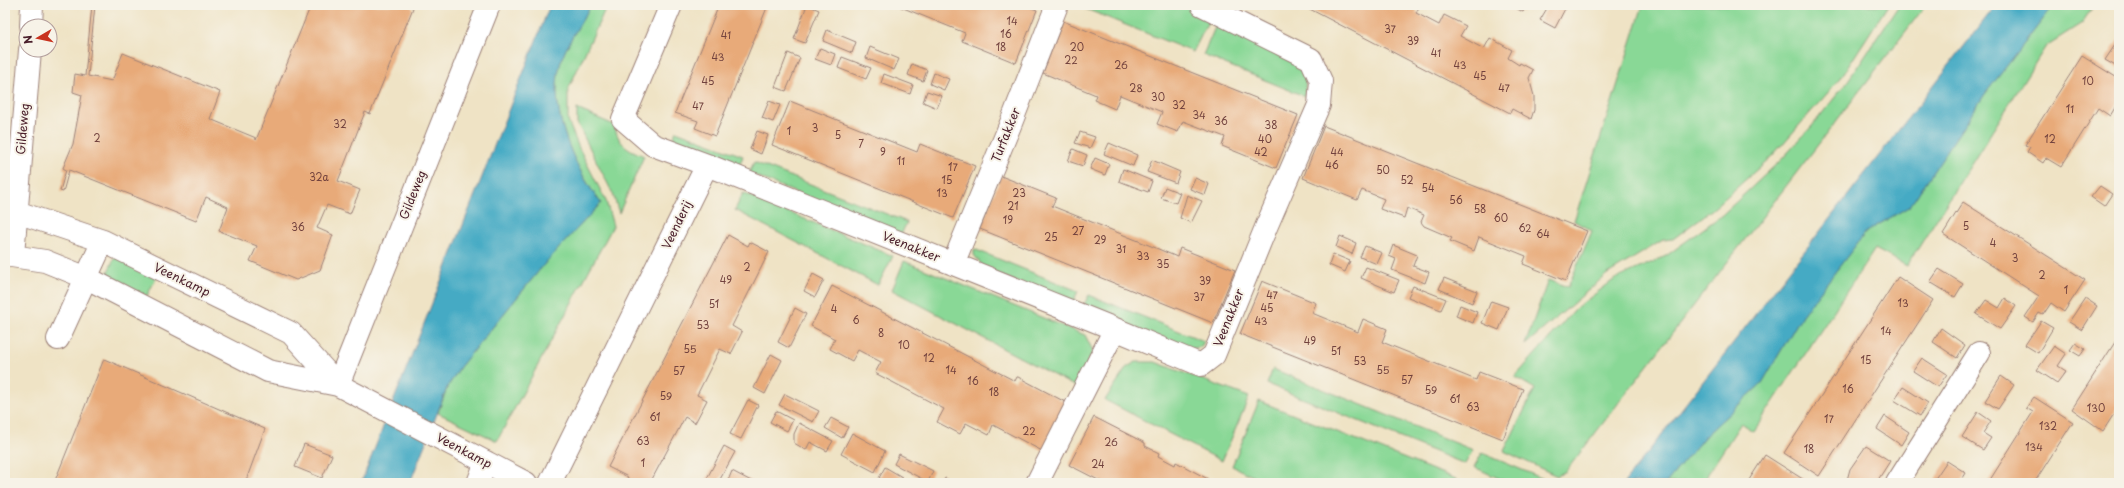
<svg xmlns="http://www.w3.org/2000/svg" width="2124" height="488" viewBox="0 0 2124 488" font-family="'Playpen Sans',sans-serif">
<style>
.green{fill:#89d896;stroke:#6a7c60}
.water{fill:#44aac4;stroke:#476478}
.building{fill:#e8aa79}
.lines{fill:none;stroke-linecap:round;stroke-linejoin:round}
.minor-casing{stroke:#9c8178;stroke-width:24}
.minor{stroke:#fff;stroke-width:22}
.labels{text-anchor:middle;stroke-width:4;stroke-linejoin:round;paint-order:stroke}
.number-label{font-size:10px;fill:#72423e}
.street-label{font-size:12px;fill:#4a1f2b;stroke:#f7f3e8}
</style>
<rect width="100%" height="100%" fill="#f7f3e8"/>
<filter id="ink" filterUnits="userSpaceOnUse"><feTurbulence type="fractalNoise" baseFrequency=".025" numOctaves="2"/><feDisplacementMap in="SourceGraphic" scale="8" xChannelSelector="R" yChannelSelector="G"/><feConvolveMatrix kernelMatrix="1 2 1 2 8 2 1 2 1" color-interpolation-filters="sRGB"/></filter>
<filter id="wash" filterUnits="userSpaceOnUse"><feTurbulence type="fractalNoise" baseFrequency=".012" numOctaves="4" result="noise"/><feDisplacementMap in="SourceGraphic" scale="16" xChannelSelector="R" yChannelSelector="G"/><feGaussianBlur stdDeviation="0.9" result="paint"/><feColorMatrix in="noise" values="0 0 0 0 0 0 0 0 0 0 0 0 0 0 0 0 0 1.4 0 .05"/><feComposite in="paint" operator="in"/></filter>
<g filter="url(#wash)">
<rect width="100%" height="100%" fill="#efe3c5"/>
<path class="green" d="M591,5h16l-39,85v31l11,27 27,53 7,25 -116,215 -59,-28 9,-25 13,-21 87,-106 54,-58c-28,-37 -57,-101 -38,-147 7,-18 19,-34 28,-51z
M1076,5h107l27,13 -17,34z
M1643,5h245l-48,74 -68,77 -58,52 -41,31 -10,1 -57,35 -81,70 23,-65 20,7 24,-56 -18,-10z
M1899,5h27l-360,466 -9,5 -53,-25 31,-62 -20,-12 61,-69 39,-29 51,-23 56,-41 60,-56 30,-33 35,-44z
M2054,5h40l-12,18 -36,23 -139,220 -32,-17 -121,182 -13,-8 -39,60h-36l40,-48 56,-52 40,-68 64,-83 44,-26 75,-112z
M1217,23l77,40c12,10 13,18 10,33l-101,-41z
M577,109l37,16c5,20 12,23 30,31l-25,57 -6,-19 -36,-71z
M676,131l67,25 -5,13 -66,-27z
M754,162l153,60 -7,15 -151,-64z
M743,193l150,63 -15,29 -143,-75z
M974,249l104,42 -6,14 -87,-36 -11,-14z
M115,256l42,20 -10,20 -41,-19z
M904,261l181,74 8,16 -17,36 -184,-97z
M1089,295l115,46 -3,6 -18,3 -101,-42z
M1136,362h19l94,35 -27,64 -117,-61 22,-33z
M1273,369l200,81 -8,14 -198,-80z
M1259,401l197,78 -2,4h-188l-34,-17z
M1482,453l71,30h-44l-35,-16z"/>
<path class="water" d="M550,5h41c-9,17 -21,33 -28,51 -19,45 10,111 38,147l-54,58 -87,106 -13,21 -37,95h-49z
M1996,5h58l-69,89 -75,112 -44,26 -64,83 -40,68 -56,52 -40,48h-42z"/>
<g id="blocks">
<path class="building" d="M92,5h3l-7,71 24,5 11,-28 97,39 -10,27 46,19v2l55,-135h97l5,3 -43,106 -5,-2 -27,69 22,9 -10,24 -23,-9 -10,23 16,7 -13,35 -24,10 -46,-19 7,-15 -38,-15 9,-24 -22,-10 -10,24 -127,-51 -6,22 -3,-1 6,-21 -3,-2 10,-24 9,-49 -9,-3 2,-18 10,2z
M719,5h49l-53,131 -20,-8 3,-7 -23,-8z
M807,5l12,5 -14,33 -11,-4z
M896,5h128l13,5 -21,53 -54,-22 3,-8z
M1302,5h118l-4,8 23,12 5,-10 22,11 -6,10 24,13 6,-11 22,12 -4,8 11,7 1,-2 13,7 -4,8 5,18v14l-3,9 -19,-10 -2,4z
M1510,5h17l-4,7z
M1549,5h18l-12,23 -15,-8z
M1063,21l235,94 -22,53 -54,-22 3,-9 -42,-16 -5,11 -21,-8 5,-12 -42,-17 -5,14 -21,-9 2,-5 -53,-22z
M827,30l29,12 -4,11 -29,-12z
M2119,39v29l-14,-8z
M870,47l29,12 -5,11 -28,-12z
M820,48l15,6 -4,11 -16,-6z
M788,53l12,5 -14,33 -11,-4z
M2082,56l37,23v22l-9,15 -12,-8 -37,59 -15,-9 -3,5 -16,-11 3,-5 -5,-2z
M842,57l29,11 -5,11 -28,-11z
M912,64l15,6 -4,11 -15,-6z
M934,73l15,6 -5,11 -14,-6z
M884,74l29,11 -3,9 -29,-11z
M927,91l15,5 -5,12 -14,-6z
M769,101l11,4 -7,17 -11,-4z
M790,101l127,51 3,-8 55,22 -22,52 -181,-73z
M1324,126l263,105 -21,50 -43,-17 3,-8 -47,-19 -5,14 -24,-10 2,-3 -28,-12 -3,-4 3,-7 -17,-7 -3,10 -24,-9 4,-10 -22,-9 -5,10 -54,-22z
M757,131l11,4 -7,19 -11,-5z
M1080,132l15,5 -5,11 -15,-5z
M1109,143l28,12 -4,11 -29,-12z
M1073,149l14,6 -4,11 -15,-5z
M1095,158l14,6 -4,11 -15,-6z
M1152,160l28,12 -4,11 -29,-11z
M1123,169l29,12 -4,11 -29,-11z
M1001,176l55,22 -4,8 104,42 21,9 3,-9 55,22 -22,53 -233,-94z
M1195,178l14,6 -4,11 -15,-6z
M2100,186l12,8 -8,12 -13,-9z
M1165,187l15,6 -4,10 -15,-5z
M1187,195l15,6 -11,22 -11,-5z
M1963,202l122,78 -21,32 -13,-9 -8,12 -4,-2 -6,9 -8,-5 14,-21 -96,-62z
M728,235l20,11 2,-4 19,10 -37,74 10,6 -11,22 -11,-5 -23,46 10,5 -12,23 -10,-6 -35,66h-21l-3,-1 2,-5 -20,-10z
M1340,236l16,7 -4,11 -16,-7z
M1393,245l24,10 -4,11 16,6 -4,11 -33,-13 4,-11 -7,-3z
M1365,246l17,7 -5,11 -17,-7z
M1333,254l17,7 -5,11 -16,-7z
M1366,267l33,13 -5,12 -33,-14z
M1939,269l24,15 -8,13 -25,-15z
M813,274l11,6 -9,17 -11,-6z
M1898,277l35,23 -114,176 -35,-23z
M1444,278l33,13 -5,12 -33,-14z
M1262,281l54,22 -4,10 46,19 5,-13 24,10 -5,13 94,38 3,-8 44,17 -20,50 -263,-105z
M832,286l183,95 2,-4h1l51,27 -25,48 -51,-27 -4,10 -23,-12 -6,11 -23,-12 7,-13 -69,-36 6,-11 -23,-12 -6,11 -22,-12 5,-10 -24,-13z
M1413,286l33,13 -5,11 -33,-13z
M2005,298l11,8 -16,23 -24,-15 10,-14 13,8z
M2085,298l12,8 -15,24 -13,-8z
M1491,301l17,6 -9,23 -17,-7z
M1460,305l17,7 -4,11 -17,-7z
M795,308l11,6 -17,34 -11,-6z
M2041,321l12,7 -15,25 -13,-8z
M1941,328l24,17 -8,13 -24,-16z
M2119,336v70l-16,25 -31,-22z
M2075,343l10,6 -5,7 -10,-6z
M2054,346l12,8 -8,12 8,5 -9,12 -20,-13z
M771,354l11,6 -17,34 -11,-6z
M1922,358l25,16 -9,13 -25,-16z
M104,359l161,70 -20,54h-191z
M2001,376l13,9 -16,24 -13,-8z
M1903,387l25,16 -8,13 -26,-16z
M785,394l34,17 -6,11 -34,-17z
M2034,397l39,25 -39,61h-46l45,-71 -7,-4z
M748,400l10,5 -17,34 -11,-5z
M776,411l17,9 -6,11 -17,-9z
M1978,412l13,9 -8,12 8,5 -8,12 -21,-13z
M1885,416l24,16 -8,13 -24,-16z
M1094,417l51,26v3l14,7 -1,3 17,9 1,-3 32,17 -1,2 3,2h-106l-35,-18z
M831,418l17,9 -6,11 -17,-10z
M799,423l34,18 -6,10 -17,-9 -4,8 -12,-7v-9z
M852,433l33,18 -10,21 -34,-18z
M304,444l28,11 -10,23 -27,-11z
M724,446l11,6 -17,31h-6l-6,-3z
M1866,446l24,15 -14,22h-25l-4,-3 3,-11z
M899,454l34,17 -5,11 -34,-18z
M1765,455l44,28h-62z
M1947,461l19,12 -6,10 -9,-2 -1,2h-18z
M885,467l17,10 -4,6h-10l-9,-5z
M732,471l23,12h-28z
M945,478l11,5h-14z"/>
</g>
</g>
<g filter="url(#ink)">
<use href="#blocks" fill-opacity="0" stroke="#9c8178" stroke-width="1"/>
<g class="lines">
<defs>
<path id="minor" d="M31,26l1,-21
M707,165l408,164 86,36 13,-10 53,-130 52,-120 2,-24 -10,-22 -109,-54
M5,208l98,33 188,92 47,52
M5,255l40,6 42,17 181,93 70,14 188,98
M13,255l17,-205
M953,264l58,-141 46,-118
M58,339l45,-98
M338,385l151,-380
M478,483l8,-21
M550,483l157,-318 -54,-20 -30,-26 48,-114
M1037,483l78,-154
M1897,483l82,-130"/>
</defs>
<use href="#minor" class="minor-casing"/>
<use href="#minor" class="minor"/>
</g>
</g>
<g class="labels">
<g class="number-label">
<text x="1012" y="25">14</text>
<text x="1390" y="33">37</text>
<text x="1006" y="38">16</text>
<text x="726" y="39">41</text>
<text x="1413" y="45">39</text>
<text x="1001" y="51">18</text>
<text x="1077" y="51">20</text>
<text x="1436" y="57">41</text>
<text x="718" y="61">43</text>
<text x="1071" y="64">22</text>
<text x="1121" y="69">26</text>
<text x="1460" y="69">43</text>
<text x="1480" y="80">45</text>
<text x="708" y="85">45</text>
<text x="2088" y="85">10</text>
<text x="1136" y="92">28</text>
<text x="1504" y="92">47</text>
<text x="1158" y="101">30</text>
<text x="1179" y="109">32</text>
<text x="698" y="110">47</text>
<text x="2070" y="113">11</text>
<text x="1199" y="119">34</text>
<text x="1221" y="125">36</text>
<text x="340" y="128">32</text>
<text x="1271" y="129">38</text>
<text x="815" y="132">3</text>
<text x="789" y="135">1</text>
<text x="838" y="139">5</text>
<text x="97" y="142">2</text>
<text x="1265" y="143">40</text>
<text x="2050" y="143">12</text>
<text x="861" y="148">7</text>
<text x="883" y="156">9</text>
<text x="1261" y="156">42</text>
<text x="1337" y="156">44</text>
<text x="901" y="165">11</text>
<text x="1332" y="169">46</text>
<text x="953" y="171">17</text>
<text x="1383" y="174">50</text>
<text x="319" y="181">32a</text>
<text x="947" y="184">15</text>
<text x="1407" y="184">52</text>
<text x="1428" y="192">54</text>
<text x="942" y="197">13</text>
<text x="1019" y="197">23</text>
<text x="1456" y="204">56</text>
<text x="1013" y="210">21</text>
<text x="1480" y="213">58</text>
<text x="1501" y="222">60</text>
<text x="1008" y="224">19</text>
<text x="1966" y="230">5</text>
<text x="298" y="231">36</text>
<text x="1525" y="232">62</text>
<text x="1078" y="235">27</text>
<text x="1543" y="238">64</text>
<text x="1051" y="241">25</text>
<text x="1100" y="244">29</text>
<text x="1993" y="247">4</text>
<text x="1121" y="253">31</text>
<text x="1143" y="260">33</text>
<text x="2015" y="262">3</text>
<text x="1163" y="268">35</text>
<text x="747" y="271">2</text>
<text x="2042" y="279">2</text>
<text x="726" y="284">49</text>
<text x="1205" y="285">39</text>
<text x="2066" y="294">1</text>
<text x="1272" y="299">47</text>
<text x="1199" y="301">37</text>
<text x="1903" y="307">13</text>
<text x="714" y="308">51</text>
<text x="1267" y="312">45</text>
<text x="834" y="313">4</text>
<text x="856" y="324">6</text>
<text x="1261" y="325">43</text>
<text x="703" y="329">53</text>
<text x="1886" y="335">14</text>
<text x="881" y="337">8</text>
<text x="1310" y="345">49</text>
<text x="904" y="349">10</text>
<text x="690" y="353">55</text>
<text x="1336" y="355">51</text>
<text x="929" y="362">12</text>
<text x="1866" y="364">15</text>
<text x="1360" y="365">53</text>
<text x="951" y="374">14</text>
<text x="1383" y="374">55</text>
<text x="679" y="375">57</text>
<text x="1407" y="384">57</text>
<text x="973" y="385">16</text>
<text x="1848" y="393">16</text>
<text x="1431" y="394">59</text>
<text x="994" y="396">18</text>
<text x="666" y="400">59</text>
<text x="1455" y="403">61</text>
<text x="1473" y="411">63</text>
<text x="2096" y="412">130</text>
<text x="655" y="421">61</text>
<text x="1829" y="423">17</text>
<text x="2048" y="430">132</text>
<text x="1029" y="435">22</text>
<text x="643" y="445">63</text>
<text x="1111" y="446">26</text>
<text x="2034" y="451">134</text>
<text x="1809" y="453">18</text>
<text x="643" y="467">1</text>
<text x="1098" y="468">24</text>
</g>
<g class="street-label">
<text transform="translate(23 129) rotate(-85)" y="4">Gildeweg</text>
<text transform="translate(1006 135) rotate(-68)" y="4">Turfakker</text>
<text transform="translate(413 195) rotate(-68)" y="4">Gildeweg</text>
<text transform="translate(677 225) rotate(-64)" y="4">Veenderij</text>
<text transform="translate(911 247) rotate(22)" y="4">Veenakker</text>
<text transform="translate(182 280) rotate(26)" y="4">Veenkamp</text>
<text transform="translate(1229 318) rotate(-68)" y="4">Veenakker</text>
<text transform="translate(464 451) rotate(28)" y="4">Veenkamp</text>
</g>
</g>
<rect width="2124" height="488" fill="none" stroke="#f7f3e8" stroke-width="20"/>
<g transform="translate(38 38) rotate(261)"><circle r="19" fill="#f7f3e8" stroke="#b29e9c"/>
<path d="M0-3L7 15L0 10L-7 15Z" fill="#c8321e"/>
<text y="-6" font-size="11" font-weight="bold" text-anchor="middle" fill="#4a1f2b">N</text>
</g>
</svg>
